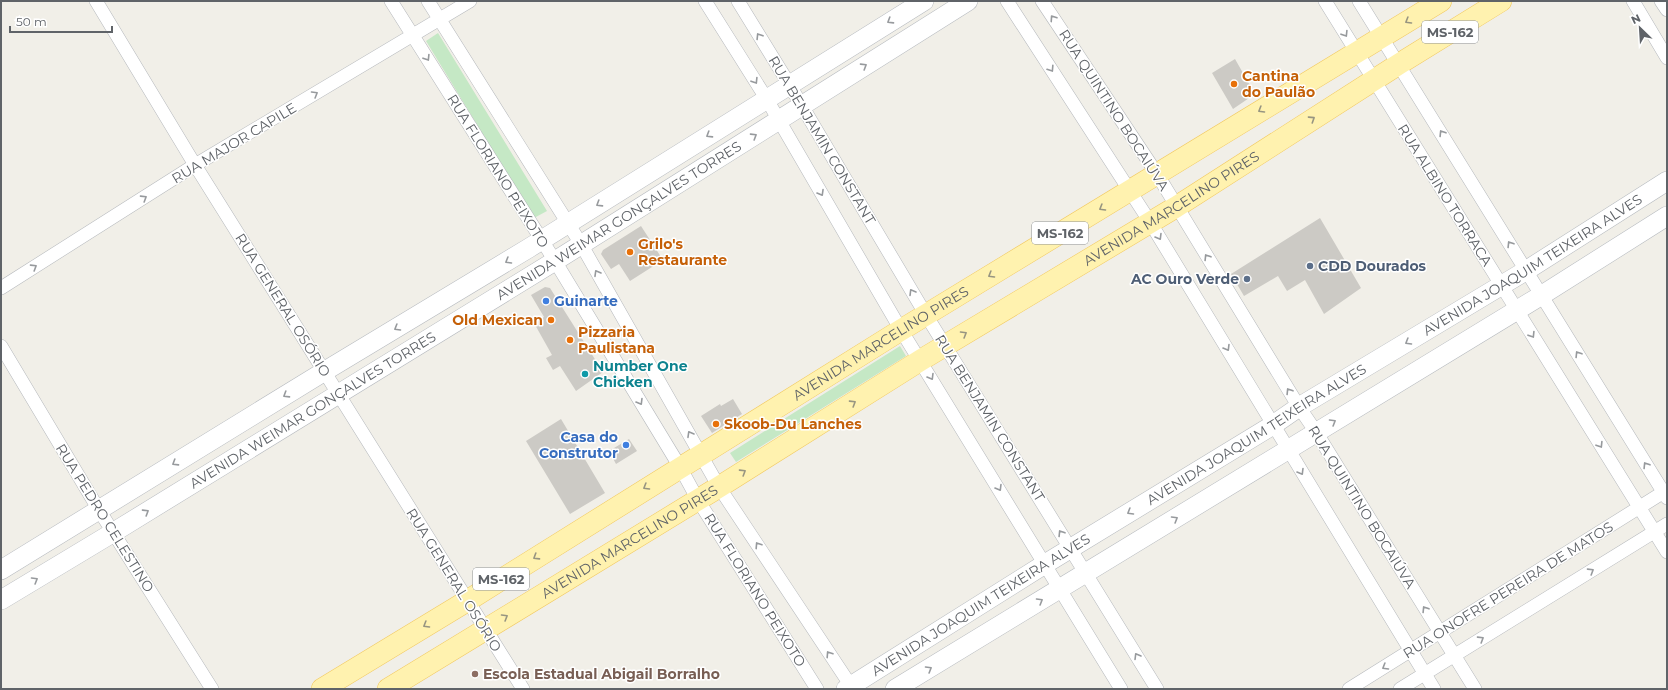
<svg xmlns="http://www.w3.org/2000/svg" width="1668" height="690" viewBox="0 0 1668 690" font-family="Montserrat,sans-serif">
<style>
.green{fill:#c5e8c5}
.building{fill:#cccac5}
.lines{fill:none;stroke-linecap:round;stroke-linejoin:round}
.minor-casing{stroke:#b5b8bc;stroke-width:14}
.secondary-casing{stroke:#b6babf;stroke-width:20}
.primary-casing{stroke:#f2c960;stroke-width:22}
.minor{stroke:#fff;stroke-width:13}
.secondary{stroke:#fff;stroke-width:19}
.primary{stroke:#fff2af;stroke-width:21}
.oneway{stroke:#979a9d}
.oneway2{stroke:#979581}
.food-dot{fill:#e8710a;stroke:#fff;stroke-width:1.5}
.service-dot{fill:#5c6f8a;stroke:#fff;stroke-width:1.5}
.shop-dot{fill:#3f7fe0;stroke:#fff;stroke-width:1.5}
.culture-dot{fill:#0f9aa8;stroke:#fff;stroke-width:1.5}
.education-dot{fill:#8d6e63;stroke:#fff;stroke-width:1.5}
.labels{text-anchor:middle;stroke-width:3;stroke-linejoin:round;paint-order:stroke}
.shield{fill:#fff;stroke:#8f9295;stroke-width:1}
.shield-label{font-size:13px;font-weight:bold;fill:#5f6368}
.food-label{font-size:14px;font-weight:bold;fill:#c56008;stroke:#fff;text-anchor:start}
.street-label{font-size:14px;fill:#5f6368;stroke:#fff}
.service-label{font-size:14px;font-weight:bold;fill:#4e5e75;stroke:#fff;text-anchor:start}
.shop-label{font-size:14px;font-weight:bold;fill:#366cbe;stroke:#fff;text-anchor:start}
.culture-label{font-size:14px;font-weight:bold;fill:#0d838f;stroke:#fff;text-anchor:start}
.education-label{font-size:14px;font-weight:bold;fill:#785e54;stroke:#fff;text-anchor:start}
</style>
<rect width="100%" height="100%" fill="#f1efe8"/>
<path class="green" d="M438,33l109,178 -13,7 -108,-177z
M900,346l6,10 -170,106 -6,-9z"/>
<path class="building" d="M1235,59l20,35 -22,15 -21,-36z
M1320,218l41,70 -37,26 -19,-34 -18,11 -9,-15 -34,20 -13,-22z
M641,226l22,34 -33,21 -11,-17 -8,5 -10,-15 2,-4z
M545,287l5,1 53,84 -27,19 -16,-25 -7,4 -7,-12 6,-3 -18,-32 10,-6 -13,-22z
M733,399l9,15 -30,19 -11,-17 19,-12 1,2z
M561,419l44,74 -35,21 -44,-73z
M629,439l8,12 -21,13 -7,-13z"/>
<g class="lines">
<defs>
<path id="minor" d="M96,1l99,164 328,524
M391,1l164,260 125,206 18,33 119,189
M428,1l153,243 138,243 132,199
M705,1l61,97 135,232 220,359
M738,1l51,83 137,231 231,374
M1007,1l143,221 284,467
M1042,1l115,173 142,233 17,25 159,257
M1325,1l342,551
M1359,1l308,497
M1633,1l34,57
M1661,1l6,9
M1,288l194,-123 275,-164
M1,346l98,164 113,179
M1349,689l318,-199
M1400,689l267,-165"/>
<g id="secondary">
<path d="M1,570l324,-199 204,-123 395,-247"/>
<path id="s1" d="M1,600l113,-68 441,-271 413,-260"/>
<path id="s2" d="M846,689l199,-125 228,-139 26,-18 228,-137 140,-89"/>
<path d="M895,689l647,-394 125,-79"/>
</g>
<g id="primary">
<path id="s3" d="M322,689l145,-88 434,-271 540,-329"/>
<path id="s4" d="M388,689l331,-202 202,-127 255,-153 223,-143 102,-63"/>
</g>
</defs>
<use href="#minor" class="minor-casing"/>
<use href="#secondary" class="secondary-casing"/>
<use href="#primary" class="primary-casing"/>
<use href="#minor" class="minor"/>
<use href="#secondary" class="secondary"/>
<use href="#primary" class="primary"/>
</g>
<defs><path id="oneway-chevron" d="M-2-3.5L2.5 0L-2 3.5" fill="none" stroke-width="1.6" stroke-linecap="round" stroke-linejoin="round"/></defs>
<g class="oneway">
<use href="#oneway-chevron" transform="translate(1053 18) rotate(-124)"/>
<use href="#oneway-chevron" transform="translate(890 21) rotate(148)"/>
<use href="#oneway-chevron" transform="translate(1345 34) rotate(58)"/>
<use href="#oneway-chevron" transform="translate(759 36) rotate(-122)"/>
<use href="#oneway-chevron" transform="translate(427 58) rotate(58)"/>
<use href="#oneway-chevron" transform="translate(864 66) rotate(-32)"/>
<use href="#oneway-chevron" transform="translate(1051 69) rotate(57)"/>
<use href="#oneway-chevron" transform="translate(755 81) rotate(58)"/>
<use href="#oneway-chevron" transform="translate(315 94) rotate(-31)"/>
<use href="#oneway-chevron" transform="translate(1442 133) rotate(-122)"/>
<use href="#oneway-chevron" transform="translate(709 135) rotate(148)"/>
<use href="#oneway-chevron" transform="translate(754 136) rotate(-32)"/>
<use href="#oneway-chevron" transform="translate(821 193) rotate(60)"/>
<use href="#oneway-chevron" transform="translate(144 198) rotate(-32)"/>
<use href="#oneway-chevron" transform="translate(599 204) rotate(148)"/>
<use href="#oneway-chevron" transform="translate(1159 237) rotate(59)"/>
<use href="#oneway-chevron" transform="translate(1510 244) rotate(-122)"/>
<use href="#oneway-chevron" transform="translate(1207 257) rotate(-122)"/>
<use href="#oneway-chevron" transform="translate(508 261) rotate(149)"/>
<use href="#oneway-chevron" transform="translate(34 267) rotate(-32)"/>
<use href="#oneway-chevron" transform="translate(597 273) rotate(-120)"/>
<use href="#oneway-chevron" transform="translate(912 292) rotate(-121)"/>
<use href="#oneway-chevron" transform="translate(397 328) rotate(149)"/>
<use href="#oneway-chevron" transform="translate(1532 335) rotate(58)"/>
<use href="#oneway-chevron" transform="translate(1408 342) rotate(149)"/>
<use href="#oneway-chevron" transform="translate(1227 348) rotate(59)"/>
<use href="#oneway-chevron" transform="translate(1578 354) rotate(-122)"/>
<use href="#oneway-chevron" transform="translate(931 377) rotate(59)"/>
<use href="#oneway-chevron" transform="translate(1289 391) rotate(-122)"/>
<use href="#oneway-chevron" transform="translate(286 395) rotate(148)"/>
<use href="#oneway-chevron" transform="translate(640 402) rotate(59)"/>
<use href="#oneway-chevron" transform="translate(1333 422) rotate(-31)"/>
<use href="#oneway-chevron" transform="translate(690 434) rotate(-120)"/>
<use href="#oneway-chevron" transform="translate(1600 445) rotate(58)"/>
<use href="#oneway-chevron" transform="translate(175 463) rotate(148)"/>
<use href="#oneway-chevron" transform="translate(1646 465) rotate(-122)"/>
<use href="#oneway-chevron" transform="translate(1301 472) rotate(59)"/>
<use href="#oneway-chevron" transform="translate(999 488) rotate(59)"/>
<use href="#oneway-chevron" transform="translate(146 512) rotate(-32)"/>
<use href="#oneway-chevron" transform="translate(1130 512) rotate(149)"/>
<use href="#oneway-chevron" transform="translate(1175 519) rotate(-31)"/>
<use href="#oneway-chevron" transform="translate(1061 533) rotate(-122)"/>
<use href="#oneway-chevron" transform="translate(758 545) rotate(-123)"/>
<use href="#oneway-chevron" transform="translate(1591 571) rotate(-32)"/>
<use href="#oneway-chevron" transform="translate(35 580) rotate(-31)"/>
<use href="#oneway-chevron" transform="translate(1040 601) rotate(-31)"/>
<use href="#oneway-chevron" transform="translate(1425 609) rotate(-122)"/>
<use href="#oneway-chevron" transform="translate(1481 639) rotate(-32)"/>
<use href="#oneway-chevron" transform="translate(829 654) rotate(-123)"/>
<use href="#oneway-chevron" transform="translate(1137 656) rotate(-121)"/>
<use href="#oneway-chevron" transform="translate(1385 667) rotate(149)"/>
<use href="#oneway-chevron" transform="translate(929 669) rotate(-31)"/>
</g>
<g class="oneway2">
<use href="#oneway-chevron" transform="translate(1408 21) rotate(149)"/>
<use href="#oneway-chevron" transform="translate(1261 110) rotate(149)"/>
<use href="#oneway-chevron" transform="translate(1312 119) rotate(-33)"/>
<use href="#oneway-chevron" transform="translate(1102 208) rotate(149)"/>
<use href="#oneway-chevron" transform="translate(991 275) rotate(149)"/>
<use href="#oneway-chevron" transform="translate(964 334) rotate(-31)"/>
<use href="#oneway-chevron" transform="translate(853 403) rotate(-32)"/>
<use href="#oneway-chevron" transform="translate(743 472) rotate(-32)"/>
<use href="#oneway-chevron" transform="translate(646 487) rotate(149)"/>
<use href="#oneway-chevron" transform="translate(536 557) rotate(148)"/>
<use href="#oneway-chevron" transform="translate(505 617) rotate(-31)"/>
<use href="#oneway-chevron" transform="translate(426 625) rotate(149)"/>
</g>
<g class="food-dot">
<circle cx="1234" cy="84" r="4"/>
<circle cx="630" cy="252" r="4"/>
<circle cx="551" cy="320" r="4"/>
<circle cx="570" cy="340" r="4"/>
<circle cx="716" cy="424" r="4"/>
</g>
<g class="service-dot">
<circle cx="1310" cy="266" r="4"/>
<circle cx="1247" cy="279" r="4"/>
</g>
<g class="shop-dot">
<circle cx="546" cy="301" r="4"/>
<circle cx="626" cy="445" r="4"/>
</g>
<circle class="culture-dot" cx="585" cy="374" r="4"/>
<circle class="education-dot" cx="475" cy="674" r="4"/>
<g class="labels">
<g class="shield">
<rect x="1422" y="21" width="56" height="22" rx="3"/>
<rect x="1032" y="222" width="56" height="22" rx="3"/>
<rect x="473" y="568" width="56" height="22" rx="3"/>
</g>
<g class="shield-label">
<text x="1450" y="37">MS-162</text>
<text x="1060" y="238">MS-162</text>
<text x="501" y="584">MS-162</text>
</g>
<g class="food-label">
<text x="1242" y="81">Cantina<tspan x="1242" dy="16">do Paulão</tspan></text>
<text x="638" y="249">Grilo's<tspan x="638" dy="16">Restaurante</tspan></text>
<text x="543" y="325" text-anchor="end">Old Mexican</text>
<text x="578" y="337">Pizzaria<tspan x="578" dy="16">Paulistana</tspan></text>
<text x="724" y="429">Skoob-Du Lanches</text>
</g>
<g class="street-label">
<text transform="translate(1114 110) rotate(57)" y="5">RUA QUINTINO BOCAIÚVA</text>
<text transform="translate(822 140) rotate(59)" y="5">RUA BENJAMIN CONSTANT</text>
<text transform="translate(234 143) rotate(-31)" y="5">RUA MAJOR CAPILE</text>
<text transform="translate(498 171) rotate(58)" y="5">RUA FLORIANO PEIXOTO</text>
<text transform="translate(1445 195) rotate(58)" y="5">RUA ALBINO TORRACA</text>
<text dy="5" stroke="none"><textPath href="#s4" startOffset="919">AVENIDA MARCELINO PIRES</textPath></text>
<text dy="5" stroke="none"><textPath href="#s1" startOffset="725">AVENIDA WEIMAR GONÇALVES TORRES</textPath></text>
<text dy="5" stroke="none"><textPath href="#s2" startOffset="807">AVENIDA JOAQUIM TEIXEIRA ALVES</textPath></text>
<text transform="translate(283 305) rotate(58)" y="5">RUA GENERAL OSÓRIO</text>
<text dy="5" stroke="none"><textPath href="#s3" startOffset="657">AVENIDA MARCELINO PIRES</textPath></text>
<text dy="5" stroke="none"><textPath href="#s1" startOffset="365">AVENIDA WEIMAR GONÇALVES TORRES</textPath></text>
<text transform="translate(990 418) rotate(58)" y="5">RUA BENJAMIN CONSTANT</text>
<text dy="5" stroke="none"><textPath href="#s2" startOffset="483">AVENIDA JOAQUIM TEIXEIRA ALVES</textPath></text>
<text transform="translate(1362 507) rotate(58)" y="5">RUA QUINTINO BOCAIÚVA</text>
<text transform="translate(105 518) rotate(58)" y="5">RUA PEDRO CELESTINO</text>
<text dy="5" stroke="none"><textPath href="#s4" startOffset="283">AVENIDA MARCELINO PIRES</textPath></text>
<text transform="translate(454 580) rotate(58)" y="5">RUA GENERAL OSÓRIO</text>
<text transform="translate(755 590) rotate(58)" y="5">RUA FLORIANO PEIXOTO</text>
<text transform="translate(1508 590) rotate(-32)" y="5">RUA ONOFRE PEREIRA DE MATOS</text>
<text dy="5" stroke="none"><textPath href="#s2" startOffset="159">AVENIDA JOAQUIM TEIXEIRA ALVES</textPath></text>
</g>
<g class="service-label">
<text x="1318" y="271">CDD Dourados</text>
<text x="1239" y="284" text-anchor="end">AC Ouro Verde</text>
</g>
<g class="shop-label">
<text x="554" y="306">Guinarte</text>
<text x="618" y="442" text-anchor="end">Casa do<tspan x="618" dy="16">Construtor</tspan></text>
</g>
<g class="culture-label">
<text x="593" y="371">Number One<tspan x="593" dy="16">Chicken</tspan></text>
</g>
<g class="education-label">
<text x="483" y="679">Escola Estadual Abigail Borralho</text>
</g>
</g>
<rect width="1668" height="690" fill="none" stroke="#5f6368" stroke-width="4"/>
<g transform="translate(1640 28) rotate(335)" stroke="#ffffff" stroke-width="3" paint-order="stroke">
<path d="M0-3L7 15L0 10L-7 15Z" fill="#5f6368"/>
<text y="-6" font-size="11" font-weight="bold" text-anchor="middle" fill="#5f6368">N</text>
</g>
<path d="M10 26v6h102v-6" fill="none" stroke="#5f6368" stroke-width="2"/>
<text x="16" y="26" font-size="12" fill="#5f6368" stroke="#ffffff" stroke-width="3" paint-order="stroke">50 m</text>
</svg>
